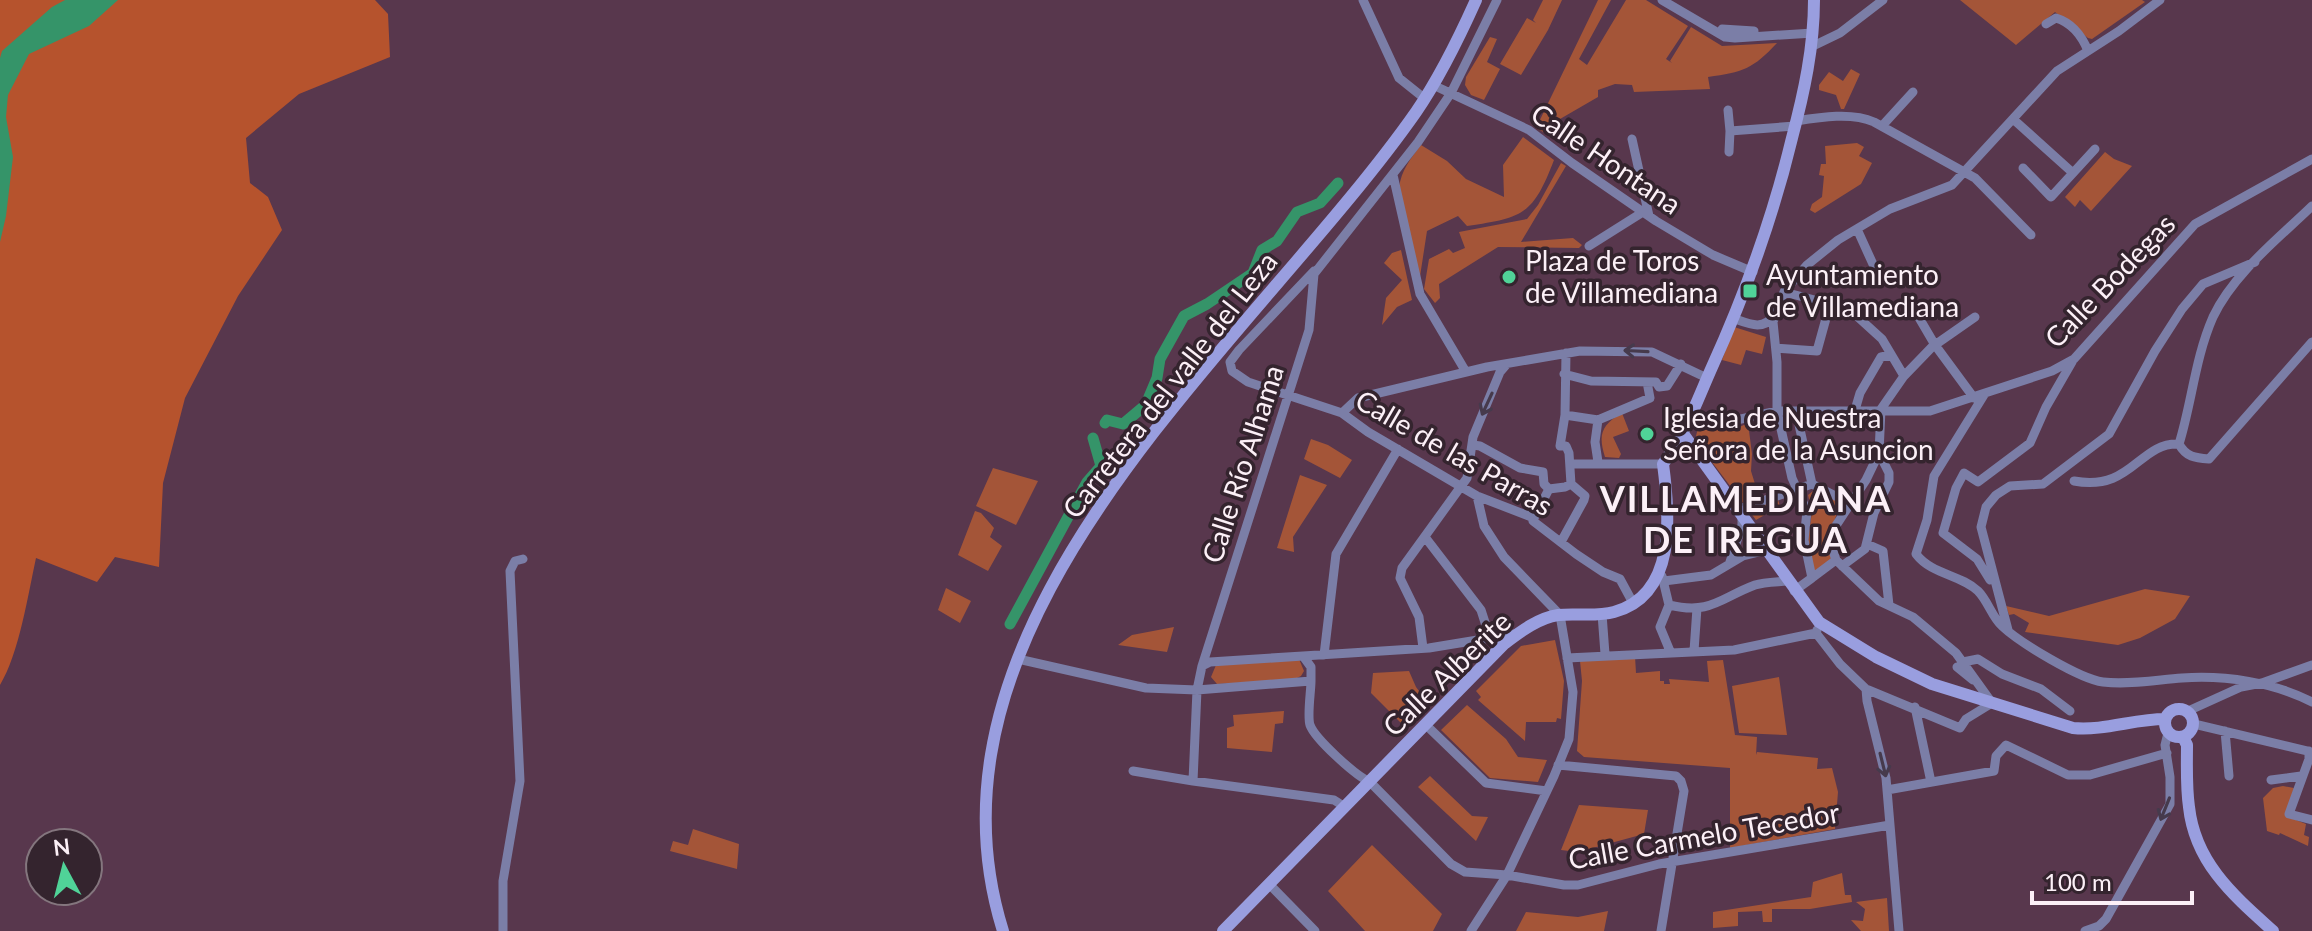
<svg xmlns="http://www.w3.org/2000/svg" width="2312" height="931" viewBox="0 0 2312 931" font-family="Lato,sans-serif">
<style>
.green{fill:#a45538}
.forest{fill:#b6532d}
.water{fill:#359469}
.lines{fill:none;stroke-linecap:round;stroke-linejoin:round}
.canal{stroke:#359469;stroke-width:11}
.street{stroke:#7b7ea7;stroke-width:9}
.secondary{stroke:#999edf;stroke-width:12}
.oneway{stroke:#463a4c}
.poi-dot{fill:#50d398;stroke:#34242e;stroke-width:3}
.labels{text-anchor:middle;stroke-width:7;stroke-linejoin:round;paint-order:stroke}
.street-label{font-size:28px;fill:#fcf0f7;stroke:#34242e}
.poi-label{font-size:28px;fill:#fcf0f7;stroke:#34242e;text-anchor:start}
.district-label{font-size:36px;font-weight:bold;letter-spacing:2px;fill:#fcf0f7;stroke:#34242e}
</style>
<rect width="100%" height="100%" fill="#58374d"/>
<path class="green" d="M1543,0h19l-14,30 -27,45 -21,-11 27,-46 9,5 -3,-3z
M1598,0h13l-32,59 8,6 39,-65h20l42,26 -22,33 6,4 -2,-2 21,-34 31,19 55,-3c-24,26 -34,29 -69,34l2,12 -76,3 -2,-7 -17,-1 -17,6v7l-38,22 -4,-3 -11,17 -9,-5z
M1960,0h182l3,2 -53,37 -4,-1 -33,-26 -39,33z
M1490,37l7,2 -10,23 13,7 -16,31 -13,-5 -6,-10 1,-8z
M1851,69l9,5 -16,35h-3l-5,-14 -17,-5v-5l10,-13 14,9z
M1523,137l31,23c-21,55 -31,58 -87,66l-9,-10 -31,15 -8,52 -20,-95c2,-18 12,-30 22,-43l26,16 19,18 38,18 -1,-32z
M1857,143l7,4 -5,9 13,7 -11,21 -46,29 -5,-3 2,-6 10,-7 2,-21 -5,-1 2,-11h5l-1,-18z
M2105,152l9,7 18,7 -41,45 -11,-11 -5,7 -10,-10z
M1561,163l5,3 -45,76 52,-4 9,7 -3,3 -81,-1 -59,37 1,14 -5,5 -11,-14 5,-30 20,-10 4,4 12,-5 -6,-16 68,-13 11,-14z
M1401,250l11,50 -15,7 -15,18 4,-27 16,-18 -18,-17 8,-10z
M1734,327l32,10 -4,17 -16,-4 -5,15 -19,-5z
M1622,413l7,18 -16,6 8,17 -2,4 -14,-1c-7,-22 -4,-32 17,-44z
M1748,423l4,31 -1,17 8,26 17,-4 4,13 -24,14 -57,-75 -3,-9 2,-8 7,-4 26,7z
M1311,439l17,6 24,15 -12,18 -36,-19z
M993,468l45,13 -22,44 -40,-19z
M1300,475l27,10 -34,52 1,15 -17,-4z
M1813,491l22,7 4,10 -11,30 4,21 -18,13 -6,-33 4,-27 -4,-17z
M975,511l6,2 13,15 -4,9 12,9 -14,25 -30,-16z
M946,588l25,13 -11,22 -22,-13z
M2145,589l45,7 -15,23 -35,19 -22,7 -93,-13 4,-9 -15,-9 -5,1 -3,-9 43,10z
M1174,627l-7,25 -49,-7 14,-10z
M1555,640l9,41 -3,38 -4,-1 -1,4h-30l-1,19 -47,-41 3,-3 -5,-6 45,-45z
M1635,656l1,17 24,-2v10h4v3h6l-1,-5 40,3 -2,-21 16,-1 12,75 22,2 -1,18 1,-3 61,6 -1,11 15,-1 6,24 -3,37 -105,19v-80l-146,-11 -7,-6 5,-70 -2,-20z
M1299,659l5,12 -3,5 -8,4 -76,4 -6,-7 5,-12z
M1409,671l7,16 12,16 -22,25 -35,-35 2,-20z
M1779,677l8,58 -48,-2 -7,-47z
M1467,705l39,34 12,18 29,3 -9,22 -48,-4 -49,-48z
M1284,711l-1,12 -8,1 -3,28 -45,-4v-20l7,-2 -1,-11z
M1430,776l42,40 16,1 -12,24 -58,-54z
M2283,786l11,2 -8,28 20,8 -2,11 5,2 -1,9 -28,-13 -1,2 -12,-4 -4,-33 10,-10z
M1579,805l69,5 -4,24 -66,18 -17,-2z
M693,829l46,15 -2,25 -67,-18 3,-10 15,4z
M1372,845l70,69 -9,17h-68l-37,-40z
M1842,873l3,22h6l1,7 -42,7h-38v13h-9l-1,-11 -24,1v14l-25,2v-16l98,-15 2,-15z
M1887,898l2,33h-28l-10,-11 12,1 2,-12 -9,-7z
M1608,911l-4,20h-88l10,-19 52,5z"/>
<path class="forest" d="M0,0h375l13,14 2,43 -91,37 -53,44 4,45 18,14 14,33 -44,66 -53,102 -22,85 -4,84 -44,-10 -18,25 -61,-24c-8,37 -17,96 -36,127z"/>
<path class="water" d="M65,0h53l-29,26 -60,28 -21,41 -2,22 7,40 -7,59 -6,26v-184l2,-7 50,-44z"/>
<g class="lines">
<path class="canal" d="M1149,397l8,-19 3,-19 24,-43 23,-12 46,-31 9,-23 15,-9 20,-29 23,-9 18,-20
M1105,423l2,-3 16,4 19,-16
M1010,624l77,-142 14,-16 -8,-28"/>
<path class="street" d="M1363,0l36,78 25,20
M1662,0l63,37 10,1 78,-5
M2046,24l10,-6c16,5 26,18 32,33
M1722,29l32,2
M1811,47l29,-14 43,-33
M1433,85l96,45 43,33 84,58 57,34 40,17
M1728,110l2,21 65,-5
M2013,119l60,54 -22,24 -28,-29
M1796,121c25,-4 56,-9 78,1l101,56 56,57
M1882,126l31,-34
M1632,139l17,77
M1729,152l1,-21
M2073,173l22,-24
M1393,175l27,119 46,78
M2312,206c-34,33 -78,67 -99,111 -18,41 -21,85 -34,127 7,13 16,14 30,15l103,-117
M1857,229l20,44
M1589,246l54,-34
M1314,271l-75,79 -9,12 2,9 16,11 94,31 26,19 109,64 57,22 -1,3 43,33 27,18 17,7 13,24
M1784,292l65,17 33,30 22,37
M1918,316l17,29 39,53
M1735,319c14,5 29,12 39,-4
M1776,348l41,3 13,-47
M1566,353l-1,62 -5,31h6l3,7 2,31
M1564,374l27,7 65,1 3,5 8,-1 14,-22
M1984,395l-50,81 -7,44 -11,34c16,21 44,20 62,37 10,10 14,26 24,35 18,17 78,53 101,56 26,3 53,-2 79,-4 43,-3 91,4 130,24
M1855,410l5,-17 21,-36 10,-2
M1796,411l16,73
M1342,413l16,-15 129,-31 93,-16 72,1 55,26
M1565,415l33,5 -3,22 3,20
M1691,417l32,6 54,-12h153l122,-40 22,-12 121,-135 117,-65
M1598,420l52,-22 -3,-16
M1473,445l7,1 40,22 23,4 1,12 5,5
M1570,464h93
M2074,481c58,11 65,-39 105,-37
M1549,489l16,-2 6,-3
M1739,509l73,-25 37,19
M1534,518l15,-29
M1425,537l56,73 9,28
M1561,542l23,-42 1,-4 -14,-12
M1867,544l16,7 6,54
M1730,562l12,-37v-10
M1842,566l23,-17 9,-36 15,-31v-9l-10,-20
M1662,576l7,29 -9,22 10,24
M1812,578l24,-18
M1990,580l-13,-21 -34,-26 13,-45 8,-15 14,9 52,-39 16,-36 26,-45
M1664,581l47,-6 32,-19 24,-6
M1794,591l18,-13 -8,-38 3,-29 -15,-33 -15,-67v-49l-4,-40 11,-30 23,-27 31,-25 52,-31 62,-24 105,-114 62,-40 41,-31
M1669,605c42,10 51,-7 86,-20 9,-3 22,-3 32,-4
M1602,614l3,40
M2008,630l-27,-103 5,-20 10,-12 14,-9 33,-2 66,-50 46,-83 27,-42 21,-25 52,-22
M1816,633l24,31 26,25 94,39 6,-9 26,-16 -36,-50 -43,-36 -34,-16 -43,-41 -4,-12 3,-21 31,-47 13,-27 2,-44 23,-33 28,-29 43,-30
M1423,648l-4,-31 -19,-39 2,-10 65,-90 6,-41 27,-65 6,-7
M1694,651l3,-43
M1324,655l12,-101 62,-105
M1303,656l126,-8 85,-14
M1567,658l167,-8 82,-17 1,-3
M1018,659l128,29 51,2 114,-9v-14l-8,-11 -93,6 -8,4 -5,24 -4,91
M1963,662l15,-3 24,15 39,15 29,22
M1202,666l107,-336 5,-56 104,-132 33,-49 46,-93
M1957,667l16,13
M1311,681c0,10 -4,35 -1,44 5,14 46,51 60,57l81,82 14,8 42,3 57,10h14l81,-21 231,-39
M1866,689l1,12 19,77 13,153
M1915,707l16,75
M2188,711l53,-24 21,-4 50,-18
M2194,724l118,28
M1426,725l60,58 61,8
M2225,731l4,45
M2309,751v8l-20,55 23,6
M1558,765l118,11 5,5 3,10 -23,140
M1133,771l60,10 141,19 11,7
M2271,780l30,-4
M1887,790l107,-19 2,-15 10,-11 62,30h22l77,-22
M1270,885l45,46
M503,931v-50l17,-100 -10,-210 5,-10 8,-2
M1471,931l36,-56 47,-99 15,-37 4,-47 -13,-77 -56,-58 -20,-31 -7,-30
M2085,931l14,-5 7,-7 64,-115v-27l-5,-32 3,-12"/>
<path class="secondary" d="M1684,435l135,187 57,35 56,27 141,44c31,3 61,-9 92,-9
M2165 723a14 14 0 1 1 28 0a14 14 0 1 1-28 0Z
M2183,737l4,8c0,20 -1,41 2,62 6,56 45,89 84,124
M1003,931c-99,-317 252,-589 413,-819 24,-35 43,-74 60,-112
M1223,931l281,-287c16,-12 34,-26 54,-29 18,-2 38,2 56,-3 63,-17 56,-96 49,-148 24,-33 33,-61 49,-97 34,-75 61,-150 80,-229 12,-45 22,-91 22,-138"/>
</g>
<defs><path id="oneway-shaft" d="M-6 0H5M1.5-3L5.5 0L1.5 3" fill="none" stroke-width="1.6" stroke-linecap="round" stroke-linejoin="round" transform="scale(2)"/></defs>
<g class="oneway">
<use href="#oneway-shaft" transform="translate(1636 351) rotate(-177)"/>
<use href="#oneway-shaft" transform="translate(1487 404) rotate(115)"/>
<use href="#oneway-shaft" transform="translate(1883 765) rotate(76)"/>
<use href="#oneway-shaft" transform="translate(2165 809) rotate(112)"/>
</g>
<g class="poi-dot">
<circle cx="1509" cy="277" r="8"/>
<rect x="1742" y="283" width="16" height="16" rx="4"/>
<circle cx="1647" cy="434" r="8"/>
</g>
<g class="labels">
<g class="street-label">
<text transform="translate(1606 159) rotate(34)" y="10">Calle Hontana</text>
<text transform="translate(2110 281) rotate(-46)" y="10">Calle Bodegas</text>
<text transform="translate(1170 385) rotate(-52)" y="10">Carretera del valle del Leza</text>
<text transform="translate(1454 453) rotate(30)" y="10">Calle de las Parras</text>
<text transform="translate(1243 464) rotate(-72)" y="10">Calle Río Alhama</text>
<text transform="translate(1447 674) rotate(-44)" y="10">Calle Alberite</text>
<text transform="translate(1704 836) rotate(-10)" y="10">Calle Carmelo Tecedor</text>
</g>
<g class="poi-label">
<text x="1525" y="271">Plaza de Toros<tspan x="1525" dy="32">de Villamediana</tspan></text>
<text x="1766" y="285">Ayuntamiento<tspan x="1766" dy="32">de Villamediana</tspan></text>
<text x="1663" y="428">Iglesia de Nuestra<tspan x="1663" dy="32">Señora de la Asuncion</tspan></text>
</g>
<g class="district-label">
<text x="1746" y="512">VILLAMEDIANA<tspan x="1746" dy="41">DE IREGUA</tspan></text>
</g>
</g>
<g transform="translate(64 867) rotate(353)"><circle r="38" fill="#34242e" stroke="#84767e" stroke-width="2"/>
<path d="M0-6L14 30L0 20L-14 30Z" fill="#50d398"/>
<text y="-12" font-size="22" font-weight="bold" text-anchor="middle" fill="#fcf0f7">N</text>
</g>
<path d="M2032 891v12h160v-12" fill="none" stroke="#fcf0f7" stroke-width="4"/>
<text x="2044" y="891" font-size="24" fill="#fcf0f7" stroke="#34242e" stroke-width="6" paint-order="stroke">100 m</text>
</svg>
